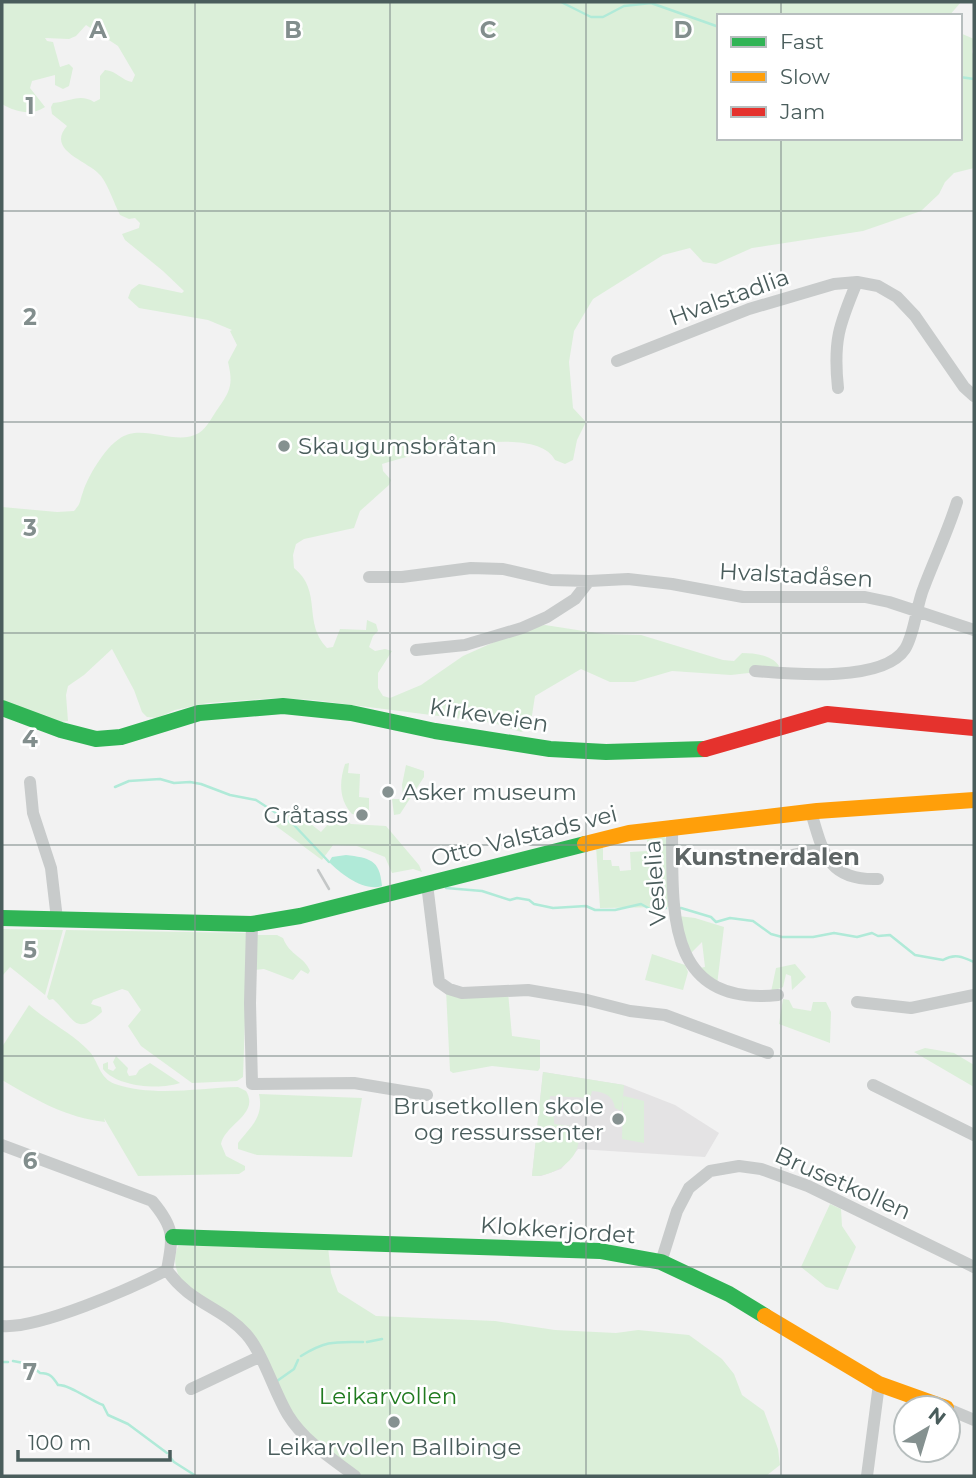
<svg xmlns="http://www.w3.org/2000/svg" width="976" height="1478" viewBox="0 0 976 1478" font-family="Montserrat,sans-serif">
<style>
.education{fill:#e4e3e4}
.green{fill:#dbefd9}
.water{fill:#b0ead8}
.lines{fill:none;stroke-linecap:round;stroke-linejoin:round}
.stream{stroke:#b0ead8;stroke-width:2.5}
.street{stroke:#c8cbcb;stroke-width:12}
.fast{stroke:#30b455;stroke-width:16}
.slow{stroke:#ff9f0a;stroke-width:16}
.jam{stroke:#e5322d;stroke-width:16}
.rail{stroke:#c4c7c7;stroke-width:2.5}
.grid{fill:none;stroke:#828e8d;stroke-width:2;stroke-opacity:0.55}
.poi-dot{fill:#859190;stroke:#fff;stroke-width:2.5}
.labels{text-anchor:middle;stroke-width:5;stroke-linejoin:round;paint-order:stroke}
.street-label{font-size:23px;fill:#4a5d5c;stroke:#fff}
.poi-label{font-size:23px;fill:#4a5d5c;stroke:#fff;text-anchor:start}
.park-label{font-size:23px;fill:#207a1f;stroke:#fff}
.neighbourhood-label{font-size:24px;font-weight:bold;fill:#5e6565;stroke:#fff}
.grid-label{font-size:23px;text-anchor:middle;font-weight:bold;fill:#828e8d;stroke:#fff;stroke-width:5;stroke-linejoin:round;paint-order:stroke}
</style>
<rect width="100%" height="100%" fill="#f2f2f2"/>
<path class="education" d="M543,1072l81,13 51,20 44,28 -14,24 -127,-8 -17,20 -20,7h-9z"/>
<path class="green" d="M2,2h959l-12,14h-230v122h241v-105l14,6 -2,13 2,4v112l-20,5 -9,9 -6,12 -18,17 -58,20 -111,17 -36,16 -13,-2 -13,-14 -27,7 -70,44 -19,32 -5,31 4,46 13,14 -9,18 -4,20 -8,4 -10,-4c-19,-38 -140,-7 -173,4l1,7 8,9 -2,5 -29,26 -6,17 -50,11 -8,5 -3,11 1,13c29,23 8,55 33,80l6,-1 7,-18 26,1 1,-10 9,4 2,7 -5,5 -4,11 6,4 10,-2 7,2 -14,22v15l5,8 7,2 31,-13 42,-29 65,-29 17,-2 58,9 38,1 82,25 11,1 8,-8c12,0 30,2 37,13l-3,4 -45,5 -59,-4 -38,11h-24l-29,-13 -46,27 -5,32 -9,4 -27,-9 -181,-23 -36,-2 -70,5 -32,7 -18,8 -10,-1 -5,-5 -8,-22 -22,-41 -28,26 -16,11 -2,9 2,26 -7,1 -59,-21v-194l55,5 17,-1c8,-9 5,-9 9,-19 5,-16 22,-44 36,-53 23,-17 56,8 80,-6 8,-5 14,-18 20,-26 12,-17 14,-24 9,-45l9,-17 -7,-14 2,-1 -24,-10 -69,-12 -11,-10 3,-8 8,-6 43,9 2,-2 -21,-20 -38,-31 -3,-6 17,-6 1,-5 -5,-5 -6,1 -9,-4c-6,-12 -11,-28 -19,-39 -11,-15 -56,-25 -34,-50l-15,-12 -1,-7 2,-4c16,-1 27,-10 41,-1l6,-3v-23l5,-6c12,1 16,10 27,12l3,-7 -17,-29 -32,-21 -10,11 -7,3 -24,-1 2,3 6,1 7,25 9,-3 4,4 -4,18 -6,3 -8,-4v-10l-23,6 -2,7 15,19c-13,9 -30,5 -43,-3z
M349,763l-1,10 12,1 -1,23 10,1v19l-17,-3c-13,-14 -13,-32 -7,-50z
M406,765l18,6v6l-24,37 -6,1 -2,-16h11l-1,-14z
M293,810l28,22 16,-18 14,10 35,2 33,39 3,7 -9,-3 -21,4 -7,-16 -28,-11 -24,-1 -11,15 -46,-34z
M664,836l3,4 3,67 -70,1 -4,-62 7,-2v16h8l1,6h7l1,5 11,-1 -1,-18 17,-1v-11h-11z
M678,916l17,2 29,9 -7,58 -17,-17 5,-1 -3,-25 -11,11z
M2,929l61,1 -18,65 -35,-28 -7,8 -1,-1z
M66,930l182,3 -5,144 -6,4 -45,2 -51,-37 -13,-20 13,-16 -13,-19 -6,-2 -29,11 -2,4 10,3 1,5c-27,25 -27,7 -49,-13l-4,1 -2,-3z
M257,935h20l6,3c7,18 21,18 27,33l-2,3 -7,-4 -8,10 -29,-11 -10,1z
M652,954l33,11 3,7 -5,18 -38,-10z
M795,964l11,13 -14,13 -1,-14 -5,-2 -3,13 -12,5 5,-24z
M446,990l62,2 4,44 28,4v28l-2,3 -46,-5 -39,7 -3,-2z
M783,999l6,1 4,8 18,3 2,-9h13l5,10 -1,31 -51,-19z
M29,1005c19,17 43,28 60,46 10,11 10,27 26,33 37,13 85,4 123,3l8,4c14,23 -21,33 -25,53l5,12 19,10v4l-6,4 -101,2 -34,-58 1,4c-38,-4 -71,-23 -103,-42v-33z
M925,1048l29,5 20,12v22l-60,-35z
M116,1056l12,12 -1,4 2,4 7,-1 3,-5 11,-7 30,20c-20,7 -63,4 -77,-14v-5l5,-2v7l5,2 3,-3 -3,-6z
M543,1072l81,13 -1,13 1,-2 20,5v42l-22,-4 1,-39 -2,11 -6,-3c-2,-13 -11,-16 -23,-17l-2,7 -40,-2 -1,14 5,1v13l24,3c0,5 1,13 0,18 -4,19 -28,32 -46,31z
M259,1094l103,4 -10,59 -95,-2 -19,-6v-6c13,-17 26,-26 21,-49z
M830,1204l11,5 1,17 14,21 -18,43 -12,-3 -25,-20z
M178,1246l150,1 3,26 7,19 38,24 119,5 60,9 61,3 22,-3 51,5 33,24 12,15 8,21 22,16 14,38 2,16 -14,11h-404l-43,-32 -18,-18 -13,-19 -35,-72 -72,-54c-6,-13 -8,-22 -3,-35z"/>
<path class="water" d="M346,855c23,3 34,4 36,31 -18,6 -41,-12 -53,-24l3,-5z"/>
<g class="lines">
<path class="stream" d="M561,2l30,15h12l21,-11 27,-3 68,24
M960,77l14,2
M115,787l14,-6 31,-2 14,4 16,-1 11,2 29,11 26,5 37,24 36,38
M446,888l36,3 28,9 7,-2 12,2 5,4 19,4 33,-2 9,4h20l26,-6 9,5 16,-1
M681,908l30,9 5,5 14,-4 23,3 18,13 11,3h31l21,-4 23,4 15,-4 6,3 12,-1 25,20 28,5c12,-7 20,-3 31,2
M367,1342l15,-3
M301,1356c26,-16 34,-14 62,-14
M13,1361l16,3 11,9c10,0 13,4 18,12 11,-1 33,16 45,20l5,10 20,9 39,29
M2,1362h6
M277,1381l17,-12 4,-9
M169,1456l5,6 22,14"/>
<path class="street" d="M617,361l132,-52 85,-25 23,-2 21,4 19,11 18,19 49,71 10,9
M838,388c-5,-47 1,-63 19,-106
M369,577h33l69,-9 32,1 48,11 38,1 39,-2 44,5 71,13h122l24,5 85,28
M416,650l49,-5 57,-17 25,-11 28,-18 14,-18
M755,671c35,3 128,12 150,-22 10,-16 11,-43 19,-62 11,-29 24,-56 33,-85
M30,782l3,31 18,55 6,51
M811,812c12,41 17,69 67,67
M672,826c1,81 -9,181 106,169
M793,855l29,-6
M427,884l12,98 10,7 13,4 66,-3 59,10 43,11 35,4 103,38
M252,924l-2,79 2,81 102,-1 73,12
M857,1002l54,6 63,-13
M873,1085l101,50
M2,1145l150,56c23,27 21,36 15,69 22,33 55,37 79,64 17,19 28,58 42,81 16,26 43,43 67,61
M661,1262l16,-51 12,-23 21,-17 29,-5 22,3 47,17 166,81
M2,1326c37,3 130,-38 165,-56
M191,1389l68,-32
M948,1409l26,11
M867,1476l12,-92"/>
<path class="fast" d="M2,708l59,22 35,9 25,-2 78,-24 84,-7 68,7 84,18 115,18 56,3 99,-3
M2,918l250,6 48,-8 285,-72
M173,1237l427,14 61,11 68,32 36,22"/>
<path class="slow" d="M585,844l44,-11 188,-22 157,-11
M765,1316l114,68 67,24"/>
<path class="jam" d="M705,749l122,-35 147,14"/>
<path class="rail" d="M318,870l11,19"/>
</g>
<path class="grid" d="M195,2v1474M390,2v1474M586,2v1474M781,2v14M781,138v1338M2,211h972M2,422h972M2,633h972M2,845h972M2,1056h972M2,1267h972"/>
<g class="poi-dot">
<circle cx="284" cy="446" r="7"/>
<circle cx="388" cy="792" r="7"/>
<circle cx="362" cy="815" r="7"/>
<circle cx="618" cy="1119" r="7"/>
<circle cx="394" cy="1422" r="7"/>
</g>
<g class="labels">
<g class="street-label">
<text transform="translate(729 297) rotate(-20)" y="8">Hvalstadlia</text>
<text transform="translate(796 575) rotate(3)" y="8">Hvalstadåsen</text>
<text transform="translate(489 715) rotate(9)" y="8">Kirkeveien</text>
<text transform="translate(524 836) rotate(-14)" y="8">Otto Valstads vei</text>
<text transform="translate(655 883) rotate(-94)" y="8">Veslelia</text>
<text transform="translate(843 1183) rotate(24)" y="8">Brusetkollen</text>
<text transform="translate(558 1230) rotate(4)" y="8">Klokkerjordet</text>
</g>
<g class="poi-label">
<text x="298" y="454">Skaugumsbråtan</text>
<text x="402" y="800">Asker museum</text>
<text x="348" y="823" text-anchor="end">Gråtass</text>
<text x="604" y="1114" text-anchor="end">Brusetkollen skole<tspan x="604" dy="26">og ressurssenter</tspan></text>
<text x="394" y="1455" text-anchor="middle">Leikarvollen Ballbinge</text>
</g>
<g class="park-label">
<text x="388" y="1404">Leikarvollen</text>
</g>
<g class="neighbourhood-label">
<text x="767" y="865">Kunstnerdalen</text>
</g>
</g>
<g class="grid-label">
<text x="98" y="38">A</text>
<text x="293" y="38">B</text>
<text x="488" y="38">C</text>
<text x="683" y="38">D</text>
<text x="30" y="114">1</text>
<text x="30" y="325">2</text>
<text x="30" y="536">3</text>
<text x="30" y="747">4</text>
<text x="30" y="958">5</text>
<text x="30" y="1169">6</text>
<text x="30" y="1380">7</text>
</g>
<rect width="976" height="1478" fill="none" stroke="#4a5d5c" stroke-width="7"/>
<rect x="717" y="14" width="245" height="126" fill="#ffffff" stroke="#b7bebe" stroke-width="2"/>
<rect x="731" y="37" width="35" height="10" fill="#30b455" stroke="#b7bebe" stroke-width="2"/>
<text x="780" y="49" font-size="21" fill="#4a5d5c">Fast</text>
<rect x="731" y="72" width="35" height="10" fill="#ff9f0a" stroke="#b7bebe" stroke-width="2"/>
<text x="780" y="84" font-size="21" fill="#4a5d5c">Slow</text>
<rect x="731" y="107" width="35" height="10" fill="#e5322d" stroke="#b7bebe" stroke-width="2"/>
<text x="780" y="119" font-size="21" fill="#4a5d5c">Jam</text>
<g transform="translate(927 1429) rotate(38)"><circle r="33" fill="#ffffff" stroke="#b7bebe" stroke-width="2"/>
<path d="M0-5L12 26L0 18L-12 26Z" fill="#859190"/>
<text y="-10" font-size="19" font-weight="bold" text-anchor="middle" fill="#4a5d5c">N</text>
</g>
<path d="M18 1450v10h152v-10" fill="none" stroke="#4a5d5c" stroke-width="3.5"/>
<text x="28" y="1450" font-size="21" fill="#4a5d5c" stroke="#ffffff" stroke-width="5" paint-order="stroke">100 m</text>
</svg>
